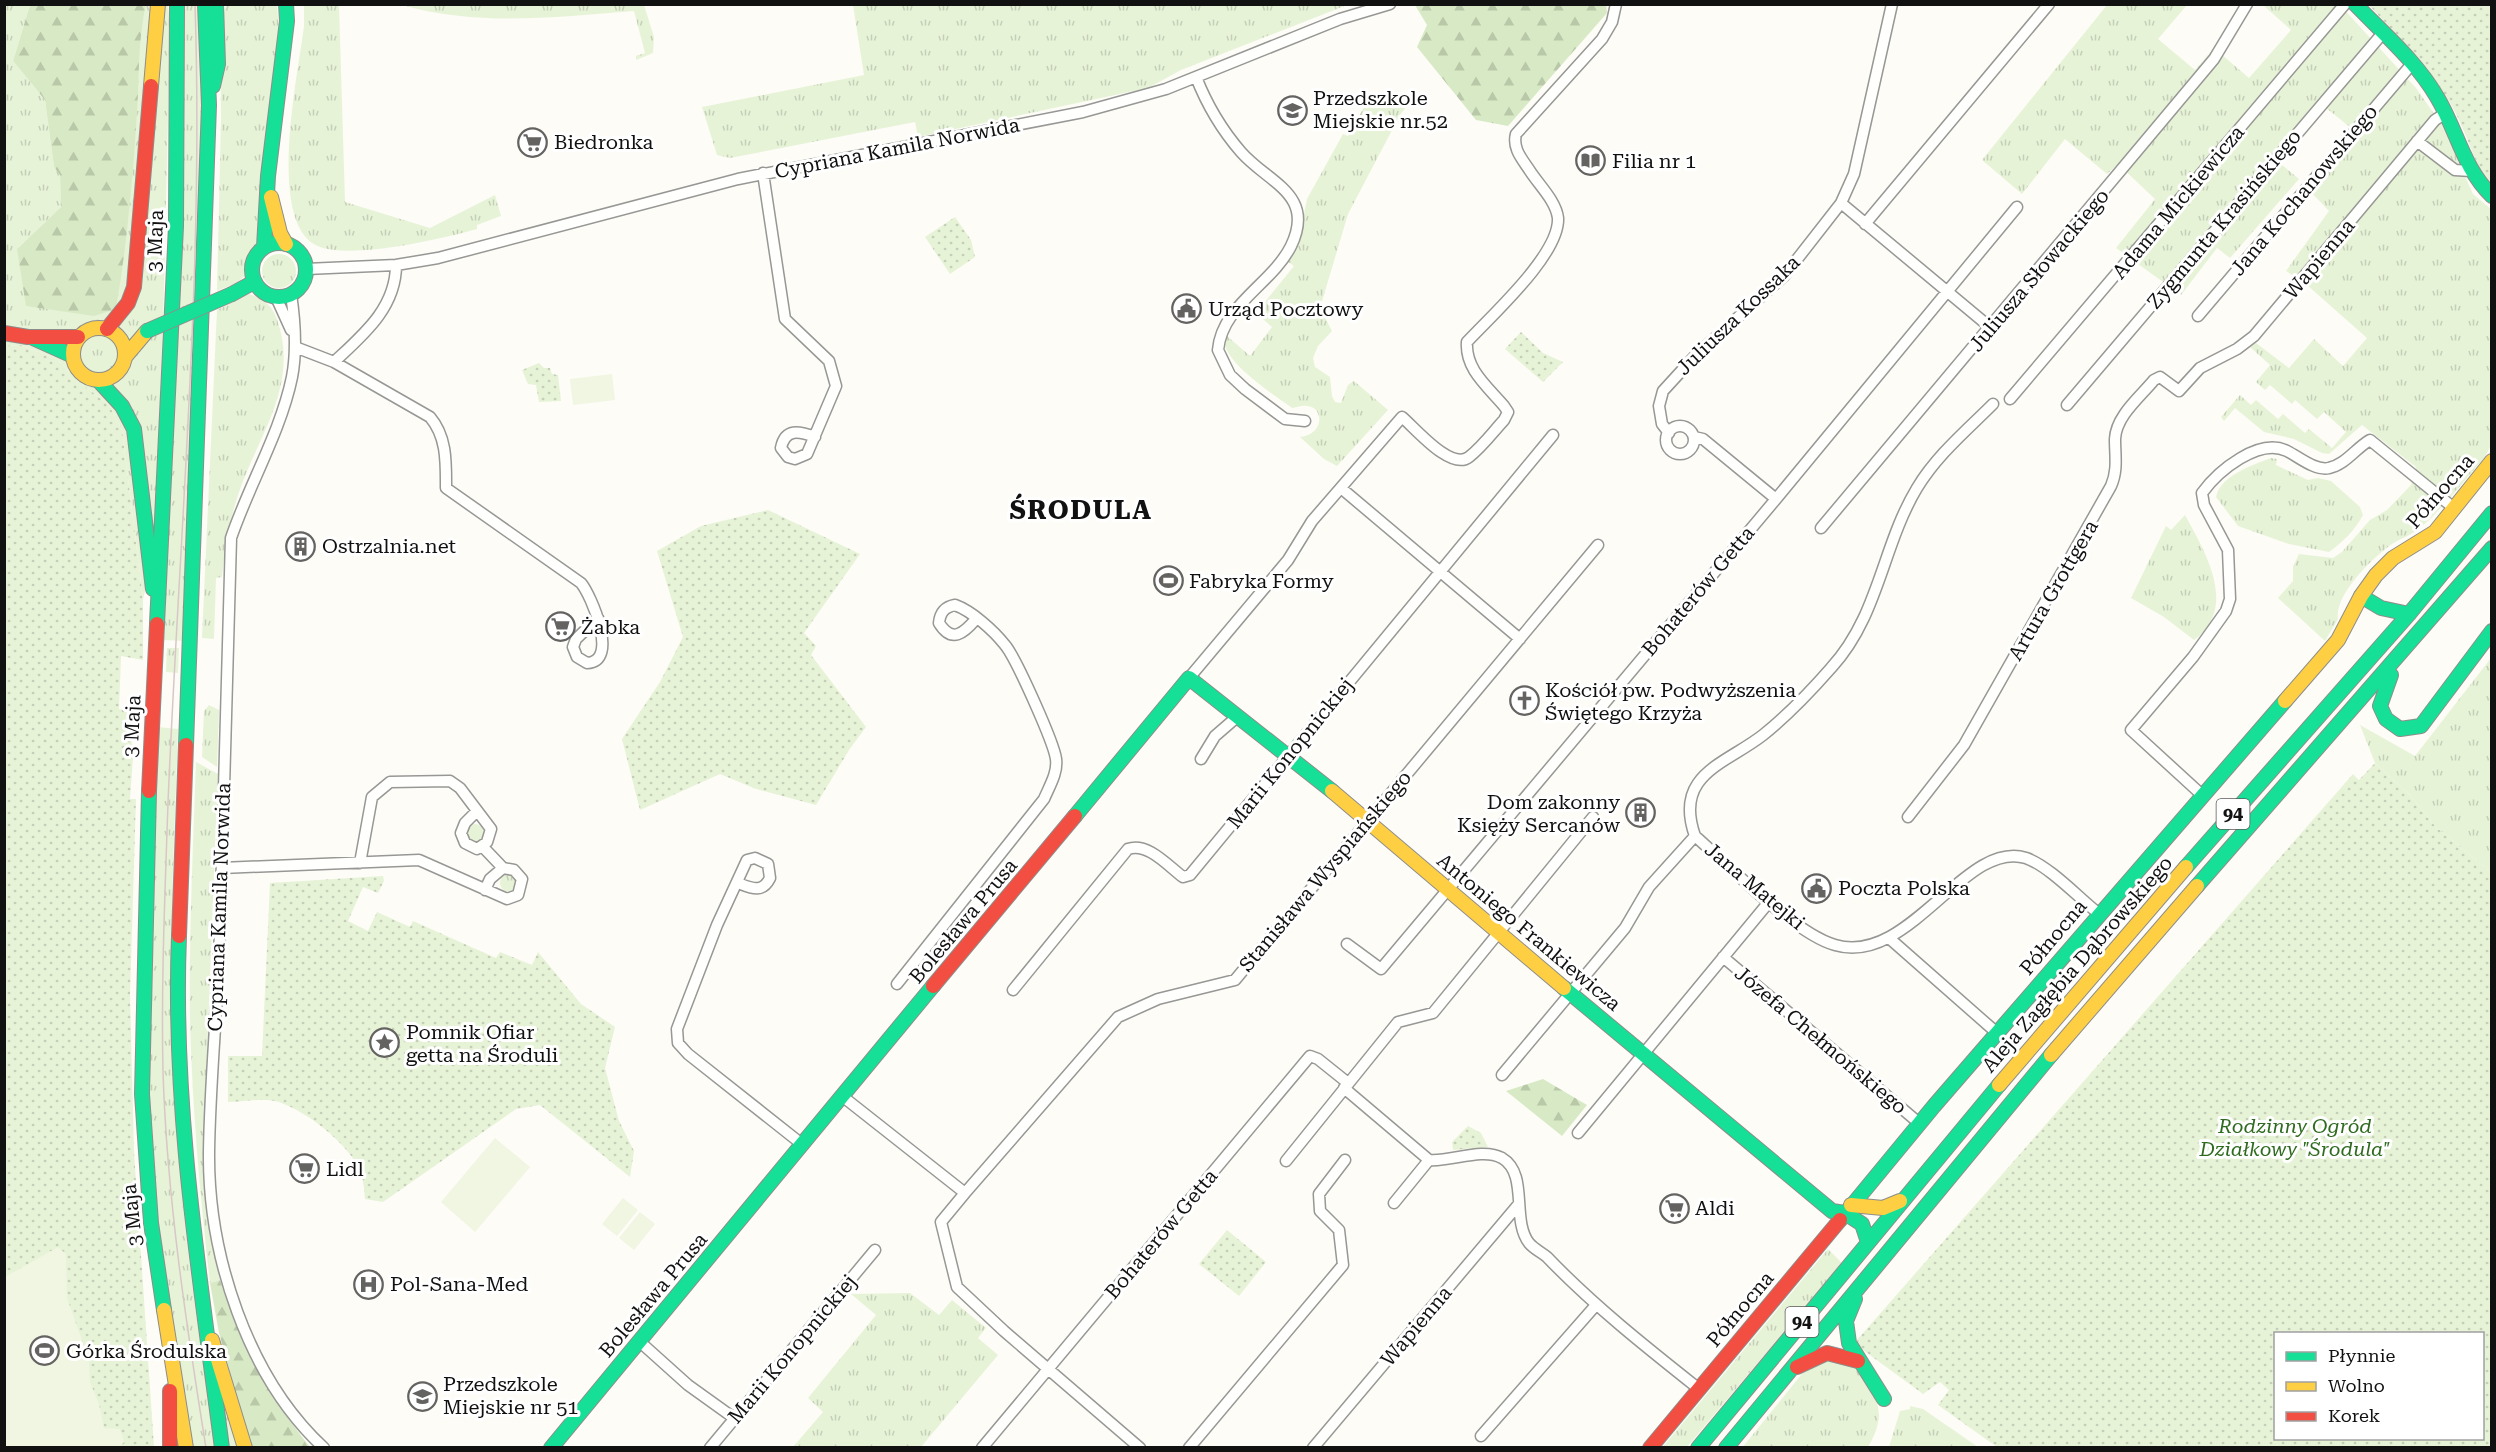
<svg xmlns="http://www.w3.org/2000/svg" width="2496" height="1452" viewBox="0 0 2496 1452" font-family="'Roboto Serif',serif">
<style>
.grass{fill:url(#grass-tufts)}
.forest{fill:url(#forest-firs)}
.park{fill:url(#park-dots);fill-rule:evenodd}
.pitch{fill:#f0f6e1}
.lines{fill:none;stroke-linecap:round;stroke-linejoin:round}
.street-casing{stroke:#979795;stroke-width:13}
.fast-casing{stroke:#8e8d8b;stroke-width:16}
.slow-casing{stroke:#8e8d8b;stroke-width:16}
.jam-casing{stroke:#8e8d8b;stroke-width:16}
.street{stroke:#fffffe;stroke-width:10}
.fast{stroke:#16e098;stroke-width:14}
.slow{stroke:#ffcf43;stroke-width:14}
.jam{stroke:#f24e42;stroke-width:14}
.tram{stroke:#d9c6c7;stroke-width:1.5}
.fast-bridge-casing{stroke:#8e8d8b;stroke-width:16;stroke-linecap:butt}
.fast-bridge{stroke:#16e098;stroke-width:14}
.labels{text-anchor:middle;stroke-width:6;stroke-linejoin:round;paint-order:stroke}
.shield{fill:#fff;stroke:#585858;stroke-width:1.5}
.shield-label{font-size:18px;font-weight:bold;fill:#111}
.poi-label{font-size:20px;fill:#111;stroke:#fff;text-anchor:start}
.street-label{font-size:20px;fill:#111;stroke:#fff}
.park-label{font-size:20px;font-style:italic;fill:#2f6b1f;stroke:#fff}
.district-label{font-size:26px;font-weight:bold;letter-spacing:1.5px;fill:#111;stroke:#fff}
</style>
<defs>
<pattern id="grass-tufts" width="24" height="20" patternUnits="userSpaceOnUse" patternTransform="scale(1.5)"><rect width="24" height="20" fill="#e7f3d7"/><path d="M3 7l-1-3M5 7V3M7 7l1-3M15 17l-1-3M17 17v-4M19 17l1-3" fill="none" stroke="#c5cfb8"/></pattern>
<pattern id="forest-firs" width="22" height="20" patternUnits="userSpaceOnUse" patternTransform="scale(1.5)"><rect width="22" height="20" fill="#d8eac5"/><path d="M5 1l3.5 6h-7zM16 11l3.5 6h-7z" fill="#b8c8a8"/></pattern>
<pattern id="park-dots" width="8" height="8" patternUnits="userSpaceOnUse" patternTransform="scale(1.5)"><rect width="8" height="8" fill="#e7f3d7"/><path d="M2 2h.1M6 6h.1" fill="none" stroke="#c5cfb8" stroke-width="1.8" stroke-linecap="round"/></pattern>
</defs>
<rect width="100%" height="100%" fill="#fdfcf7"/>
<path class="grass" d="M5,5h25l-17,56 32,39 9,67 6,8 1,32 -44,42 115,-80 6,-126 8,-38h22l2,22 -6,264 -10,268 -11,40 -21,-169 -13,-25 -31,-24 -21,-22 -37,-14 -15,1z
M184,5h16l3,165 -19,471 -21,-1 20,-440z
M226,5h51l2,27 -18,153 -1,60c-9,11 -9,22 -16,31 -6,8 -18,11 -27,15l4,-172 -1,-92z
M304,5h35l6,197 85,26 65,-33 6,21 -24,9v4c-36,10 -122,30 -157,18 -56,-19 -21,-177 -16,-221z
M402,5h242l10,32 -1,16 -17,7v-4l9,-3 -11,-42c-78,6 -155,16 -232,-6z
M853,5v-1l494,1 -166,65 -33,18 -230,49 -3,-15 -185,36 -13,-3 -15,-48 162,-32z
M2107,5h80l-29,34 37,31 19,-22 35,30 42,-48 -28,-25h77l76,83 26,37 31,69 18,15v236l-6,12c-21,23 -41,51 -65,71 -8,7 -19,10 -28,16 -19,13 -58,51 -54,75l-13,22 -47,-43 15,-17v-14l6,-13 34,4 9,-6 28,-32 17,-10 24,-25 5,-18 -54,-42 -33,29 -7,-1 -28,-14 -30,-7 -29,-24 -11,13 -3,-4 19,-22 11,10 5,-5 22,19 5,-5 22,19 4,-4 23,19 14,-16 -22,-20 -7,7 -22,-19 -3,4 -22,-19 -5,5 -9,-8 14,-17 -20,-18 6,-4 33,25 25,-29 29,27 24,-28 -60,-53 -21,-14 43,-60 -24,-25 46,-58 -26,-21 -34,38 -10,19 18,15 -69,79 -13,-10 -36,47 -65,-47 39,-49 -37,-35 -11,10 -42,-35 -43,55 -40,-34z
M1382,92l35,6 -7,4 -10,13 -52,99 -28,94 12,23 -14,15 -5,12 2,9 15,10 2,19 3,6 6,1 7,-18 6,-4 34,29 -51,56 -13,-7 -24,-22c25,-3 24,-30 7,-31 -5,-1 -11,2 -15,2 -16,-12 -78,-51 -66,-73l24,21 22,-29 -16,-14 38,-47 -7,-5 14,-32 6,-30 36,-65 5,2 16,-29z
M262 271a17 17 0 1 1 34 0a17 17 0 1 1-34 0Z
M249,294c20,6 26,16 31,35 16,62 -24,111 -42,166 -9,28 -13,53 -16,82l-6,1 -2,61 -12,-1 15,-328z
M2271,458l6,1 -1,6 32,15 10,-2 13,3 29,26 3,8c-8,15 -20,27 -34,37l-40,-8 -51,-18 -22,-29c5,-22 37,-32 55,-39z
M2185,515c20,37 54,92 9,125l-30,-23 -33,-19 35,-72 5,4z
M167,648h12l-1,25 -12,-1z
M2491,658v214l-55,-45 -27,-33 -34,-31 -15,-38 55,31z
M209,705l10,5 -2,57 -15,-10 2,-46z
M158,727l20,2c-3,101 -9,202 -6,304 3,139 22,277 44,414h-24c-16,-106 -36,-212 -42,-320 -8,-133 3,-267 8,-400z
M196,762l22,12 -15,383 1,31 16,92 -10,3c-10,-88 -18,-176 -20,-265 -1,-85 3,-171 6,-256z
M466 833a9 9 0 1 1 18 0a9 9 0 1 1-18 0Z
M500 883a9 9 0 1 1 18 0a9 9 0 1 1-18 0Z
M1828,1249l14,14 -155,184 -25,1z
M910,1293l29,22 13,-15 34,28 -8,10 20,17 -77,92h-128l30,-35 -15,-14 68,-83 -25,-21z
M1822,1359c7,0 18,-1 24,2 7,3 12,11 17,17 19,24 21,42 5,69l-126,1 63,-78z
M221,1390l17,57h-9z
M1910,1406l13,3 55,38h-89l11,-36 10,-2z"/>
<path class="forest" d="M1606,4l1,9 -99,113 -32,-6 -59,-73 10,-22 -12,-20z
M30,5h116c-7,31 -7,58 -8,90 -4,71 -10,144 -22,214l-22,7 -68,-10 -9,-57 44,-42 -1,-32 -6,-8 -9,-67 -32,-39z
M1543,1079l44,26 -25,31 -56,-45z
M220,1280c20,62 49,116 90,167h-59l-32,-114 -9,-50z"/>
<path class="park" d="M2369,5h122v184l-5,-5c-12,-25 -20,-52 -33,-76 -22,-39 -55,-71 -84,-103z
M955,217l16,23 4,17 -25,17 -25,-37z
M1521,332l22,21 20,9 -20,20 -38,-33z
M20,345l37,14 21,22 31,24 13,25 21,169v61l-22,-4 -2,53 10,2 4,47 -3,41h6l-6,195 4,158 20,295 -149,1 -1,-1102z
M539,363l5,5h6l2,6 6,1 3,26 -22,1 -3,-17 -8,-1 -6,-14z
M768,510l92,44 -56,79 12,13 -5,9 55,72 -17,23 -33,55 -60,-16 -36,-15 -80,36 -18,-71 38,-57 23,-45 -26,-86 44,-25z
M2375,763l34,31 27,33 55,45v575h-494l-59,-42 11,-15 -9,-8 -17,12 -64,-47 -2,-7 496,-566 6,6zM2276,1334h206v104h-206z
M383,876l1,5 -6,12 -15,-6 -15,34 20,10 9,-19 33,15 3,-6 83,37 4,-6 32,13 6,-13 43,52 34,23 -10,41 14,53 15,30 -4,26 -90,-72 -24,4 -133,93 -18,-3c-1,-13 -2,-25 -9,-36 -14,-24 -54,-55 -81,-62 -14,-3 -33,1 -47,1v-46h34l8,-173z
M1468,1126l13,7 7,14 -35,3 -1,-8z
M1227,1230l39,32 -27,34 -40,-32z"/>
<path class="pitch" d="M612,374l3,26 -42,5 -3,-26z
M495,1138l35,29 -55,65 -34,-30z
M623,1198l15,12 -21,26 -15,-12z
M640,1212l15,12 -21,26 -15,-12z
M58,1247l8,7 1,44 22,62 1,22 9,22 5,24 16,1 4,13 -5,5h-114v-170z"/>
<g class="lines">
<defs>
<path id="street" d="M1196,77c11,28 25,52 45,75 27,31 75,42 50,94 -19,38 -69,59 -73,104l12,25 15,14 40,30 20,2
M2417,141l38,29 16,1
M763,173l22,146 44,42 7,25 -29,68 -12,5 -7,-2 -7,-9c4,-20 18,-17 34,-11
M1841,203l150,125
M1865,224l184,-220
M306,269l90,-4 42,-7 300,-79 345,-67 83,-23 174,-70 50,-15
M291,294c4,27 6,57 1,83 -11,54 -43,108 -61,161 -4,131 -7,261 -11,392 -2,74 -10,148 -11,222 -1,102 38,225 115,296
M276,297l15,33
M2198,316l213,-251
M295,347l39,15c29,-27 62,-54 62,-97
M334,362l96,55c17,20 16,45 16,71l135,95c10,12 39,79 6,80l-10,-6 -4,-10 3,-8 22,-21
M2010,399l335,-395
M1993,404c-27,27 -56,51 -76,84 -35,58 -38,128 -86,180 -21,24 -43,47 -68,67 -37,29 -90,39 -68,101 33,29 100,98 140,109 74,22 130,-106 191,-87 23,8 52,39 72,55
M2067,405l315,-371
M1666 440a14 14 0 1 1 28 0a14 14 0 1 1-28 0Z
M1669,433l-7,-9 -3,-18 4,-15 32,-35 89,-80 57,-73 13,-29 38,-170
M1694,437l9,2 73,60
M1341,488l179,151
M1821,528l393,-469 33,-55
M1189,678l99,-118 24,-39 90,-104c14,12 49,54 67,40 13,-10 24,-25 35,-37l4,-8 -4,-6c-17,-20 -39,-37 -37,-64 25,-27 93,-88 91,-124 -2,-17 -19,-33 -28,-47 -7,-11 -18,-22 -14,-37l86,-95 10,-17 4,-18
M1201,759l14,-23 22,-19
M2202,795l-71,-65 62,-73 33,-46 4,-12 -2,-49 -24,-45 -2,-12c16,-22 57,-56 85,-42 12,6 28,20 42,17 16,-3 27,-20 41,-28l85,69
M1908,817l56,-72 147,-259c7,-16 4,-30 4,-47 1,-23 25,-42 39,-59l6,-3 19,14 21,-23 37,-19 17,-13 181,-216 11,-7
M483,847l20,21
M360,863l12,-66 18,-15 60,-1 10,7 31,41 -4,13 -10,7 -12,-6 -4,-10 4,-10 12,-12
M222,868l197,-8 88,39 11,-4 4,-16 -8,-9 -11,-2 -13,11 -5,11
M738,883c13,5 24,11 32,-5l-2,-14 -13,-6 -8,2 -30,65 -40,104 1,14 10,11 115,91
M1889,938l108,95
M1347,944l34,25 395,-470 241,-292
M1723,957l196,166
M897,984l147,-185c5,-12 14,-26 12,-40 -2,-16 -40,-101 -51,-114 -11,-14 -33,-34 -50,-40 -11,2 -15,8 -16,18 13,21 25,10 37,-4
M1013,990l115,-141c20,-7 40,17 55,28l7,-2 363,-440
M1502,1075l123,-147 24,-41 46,-51
M1344,1088l85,72c22,2 53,-13 73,-2 27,16 9,62 27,85 5,6 12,9 18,14 46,48 99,90 152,132
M842,1096l123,97 -24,29 16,65 47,44 136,117
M1578,1133l191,-231
M1286,1161l112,-139 35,-9 160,-196
M965,1193l153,-176 40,-18 77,-19 363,-435
M1394,1203l35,-43
M639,1341l49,44 46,33
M1481,1436l115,-131
M710,1448l165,-198
M982,1448l328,-392 8,3 30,24
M1189,1448l154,-183 -4,-35 -19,-19 -1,-17 26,-34
M1313,1448l205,-243"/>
<path id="fast" d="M2355,4c28,29 61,57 82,93 20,33 26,71 55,99
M213,86l5,-22 -2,-60
M252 270a27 27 0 1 1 54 0a27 27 0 1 1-54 0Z
M264,247l4,-71 19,-155 -1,-17
M232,294l22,-12
M33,338l40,18
M98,380l24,26 12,23 19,160
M2361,596l20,12 28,6
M157,624l19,-398 1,-222
M2391,675l-11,31 6,13 14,10 21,-3 71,-95
M186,745l23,-640 -4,-101
M149,791l-7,303 9,129 13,87
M1075,816l114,-138 143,113
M2186,867l223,-253 83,-101
M2197,886l295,-338
M179,936c-7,172 21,342 43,512
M1564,988l268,223 13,2
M1845,1213l17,11 6,18
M1840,1220l94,-114 351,-405
M1855,1299l-9,22 3,22 35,56
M551,1448l382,-462
M1698,1448l301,-363
M1726,1448l325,-393"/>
<path id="slow" d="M151,86l7,-82
M271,197l9,36 6,11
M73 354a26 26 0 1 1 52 0a26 26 0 1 1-52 0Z
M125,357l22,-26
M2285,701l53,-61 23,-44 15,-21 17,-17 42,-26 57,-71
M1332,791l232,197
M2051,1055l146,-169
M1999,1085l187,-218
M1851,1205l32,3 17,-7
M164,1310l22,138
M212,1340l33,108"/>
<path id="jam" d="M107,329l21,-26 6,-16 17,-201
M4,333l24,4h50
M149,791l8,-167
M179,936l7,-191
M933,986l142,-170
M1797,1367l30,-14 31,8
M170,1391v57
M1650,1448l190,-228"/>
</defs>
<use href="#street" class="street-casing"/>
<use href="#fast" class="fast-casing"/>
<use href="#slow" class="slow-casing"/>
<use href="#jam" class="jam-casing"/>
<use href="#street" class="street"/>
<use href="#fast" class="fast"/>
<use href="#slow" class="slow"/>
<use href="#jam" class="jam"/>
<path class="tram" d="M195,4c9,267 -16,533 -27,799 -3,90 -7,180 -5,269 4,126 23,251 43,376"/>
<defs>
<path id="fast-bridge" d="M147,331l85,-37"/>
</defs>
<use href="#fast-bridge" class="fast-bridge-casing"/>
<use href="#fast-bridge" class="fast-bridge"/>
</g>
<defs>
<symbol id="school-ring" viewBox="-11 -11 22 22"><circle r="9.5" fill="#fff" stroke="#646362" stroke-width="1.5"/><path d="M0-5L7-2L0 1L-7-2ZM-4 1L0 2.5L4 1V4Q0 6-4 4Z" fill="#646362"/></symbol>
<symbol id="supermarket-ring" viewBox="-11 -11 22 22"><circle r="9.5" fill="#fff" stroke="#646362" stroke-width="1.5"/><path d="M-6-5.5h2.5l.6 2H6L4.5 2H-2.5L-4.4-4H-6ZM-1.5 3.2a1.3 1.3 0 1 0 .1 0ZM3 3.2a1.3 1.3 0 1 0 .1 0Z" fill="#646362"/></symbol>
<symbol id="library-ring" viewBox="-11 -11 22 22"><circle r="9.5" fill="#fff" stroke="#646362" stroke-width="1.5"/><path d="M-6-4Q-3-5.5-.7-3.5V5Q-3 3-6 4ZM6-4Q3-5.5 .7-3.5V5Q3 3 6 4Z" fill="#646362"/></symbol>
<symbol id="civic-ring" viewBox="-11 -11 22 22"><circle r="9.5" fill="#fff" stroke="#646362" stroke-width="1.5"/><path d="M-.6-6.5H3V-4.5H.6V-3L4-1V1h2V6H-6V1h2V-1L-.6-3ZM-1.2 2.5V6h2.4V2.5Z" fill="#646362"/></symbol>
<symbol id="building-ring" viewBox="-11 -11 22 22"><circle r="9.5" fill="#fff" stroke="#646362" stroke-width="1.5"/><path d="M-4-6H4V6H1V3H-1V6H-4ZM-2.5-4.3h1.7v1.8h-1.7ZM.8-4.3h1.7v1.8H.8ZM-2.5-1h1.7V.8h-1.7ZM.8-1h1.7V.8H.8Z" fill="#646362"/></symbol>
<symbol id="stadium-ring" viewBox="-11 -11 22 22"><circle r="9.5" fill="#fff" stroke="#646362" stroke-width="1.5"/><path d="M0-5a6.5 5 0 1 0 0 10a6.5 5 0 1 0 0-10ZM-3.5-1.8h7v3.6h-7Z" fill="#646362"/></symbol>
<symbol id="church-ring" viewBox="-11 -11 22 22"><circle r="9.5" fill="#fff" stroke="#646362" stroke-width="1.5"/><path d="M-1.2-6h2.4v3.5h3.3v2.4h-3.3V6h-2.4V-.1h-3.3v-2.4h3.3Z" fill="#646362"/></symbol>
<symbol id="sight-ring" viewBox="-11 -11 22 22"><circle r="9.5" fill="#fff" stroke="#646362" stroke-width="1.5"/><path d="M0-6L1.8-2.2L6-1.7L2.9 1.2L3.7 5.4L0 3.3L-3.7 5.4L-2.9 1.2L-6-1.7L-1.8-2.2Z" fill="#646362"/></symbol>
<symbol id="hospital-ring" viewBox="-11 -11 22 22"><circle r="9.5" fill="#fff" stroke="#646362" stroke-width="1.5"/><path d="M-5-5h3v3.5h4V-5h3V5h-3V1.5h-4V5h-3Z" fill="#646362"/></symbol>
</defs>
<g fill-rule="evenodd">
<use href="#school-ring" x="1276" y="94" width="33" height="33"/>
<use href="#supermarket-ring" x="516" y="126" width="33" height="33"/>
<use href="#library-ring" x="1574" y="144" width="33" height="33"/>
<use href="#civic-ring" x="1170" y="292" width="33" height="33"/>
<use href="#building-ring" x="284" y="530" width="33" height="33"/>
<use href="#stadium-ring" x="1152" y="564" width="33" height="33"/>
<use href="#supermarket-ring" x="544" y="610" width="33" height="33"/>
<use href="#church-ring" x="1508" y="684" width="33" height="33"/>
<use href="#building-ring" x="1624" y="796" width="33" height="33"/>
<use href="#civic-ring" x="1800" y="872" width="33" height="33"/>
<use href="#sight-ring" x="368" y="1026" width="33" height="33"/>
<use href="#supermarket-ring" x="288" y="1152" width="33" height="33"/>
<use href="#supermarket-ring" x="1658" y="1192" width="33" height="33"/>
<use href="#hospital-ring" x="352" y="1268" width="33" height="33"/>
<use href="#stadium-ring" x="28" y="1334" width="33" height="33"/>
<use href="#school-ring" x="406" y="1380" width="33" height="33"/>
</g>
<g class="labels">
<g class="shield">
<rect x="2216.5" y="799" width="33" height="30" rx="4.5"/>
<rect x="1785.5" y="1307" width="33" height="30" rx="4.5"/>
</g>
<g class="shield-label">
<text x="2233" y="820">94</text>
<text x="1802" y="1328">94</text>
</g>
<g class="poi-label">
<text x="1313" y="105">Przedszkole<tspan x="1313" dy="23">Miejskie nr.52</tspan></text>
<text x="554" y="149">Biedronka</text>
<text x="1612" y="168">Filia nr 1</text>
<text x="1208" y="316">Urząd Pocztowy</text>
<text x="322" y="553">Ostrzalnia.net</text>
<text x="1189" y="588">Fabryka Formy</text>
<text x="581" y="634">Żabka</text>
<text x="1545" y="697">Kościół pw. Podwyższenia<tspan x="1545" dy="23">Świętego Krzyża</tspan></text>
<text x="1620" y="809" text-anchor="end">Dom zakonny<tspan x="1620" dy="23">Księży Sercanów</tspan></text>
<text x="1838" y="895">Poczta Polska</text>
<text x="406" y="1039">Pomnik Ofiar<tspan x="406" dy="23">getta na Środuli</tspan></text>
<text x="326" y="1176">Lidl</text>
<text x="1695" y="1215">Aldi</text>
<text x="390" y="1291">Pol-Sana-Med</text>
<text x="66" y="1358">Górka Środulska</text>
<text x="443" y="1391">Przedszkole<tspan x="443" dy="23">Miejskie nr 51</tspan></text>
</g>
<g class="street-label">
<text transform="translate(897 148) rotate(-11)" y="7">Cypriana Kamila Norwida</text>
<text transform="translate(2304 190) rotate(-50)" y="7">Jana Kochanowskiego</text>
<text transform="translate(2178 202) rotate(-50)" y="7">Adama Mickiewicza</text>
<text transform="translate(2224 219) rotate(-50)" y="7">Zygmunta Krasińskiego</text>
<text transform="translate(155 241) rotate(-88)" y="7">3 Maja</text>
<text transform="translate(2319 259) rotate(-50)" y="7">Wapienna</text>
<text transform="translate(2039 270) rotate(-50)" y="7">Juliusza Słowackiego</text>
<text transform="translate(1738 315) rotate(-44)" y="7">Juliusza Kossaka</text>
<text transform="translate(2440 491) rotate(-49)" y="7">Północna</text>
<text transform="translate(2053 590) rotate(-60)" y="7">Artura Grottgera</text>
<text transform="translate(1698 591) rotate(-50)" y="7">Bohaterów Getta</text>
<text transform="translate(132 726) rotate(-87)" y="7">3 Maja</text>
<text transform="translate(1290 753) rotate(-51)" y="7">Marii Konopnickiej</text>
<text transform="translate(1325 871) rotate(-50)" y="7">Stanisława Wyspiańskiego</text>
<text transform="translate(1755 886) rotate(40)" y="7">Jana Matejki</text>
<text transform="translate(219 907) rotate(-88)" y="7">Cypriana Kamila Norwida</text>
<text transform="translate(963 921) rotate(-50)" y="7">Bolesława Prusa</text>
<text transform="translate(1529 932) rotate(40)" y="7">Antoniego Frankiewicza</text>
<text transform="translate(2053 937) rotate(-50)" y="7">Północna</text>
<text transform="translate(2077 964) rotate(-49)" y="7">Aleja Zagłębia Dąbrowskiego</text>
<text transform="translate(1821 1040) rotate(40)" y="7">Józefa Chełmońskiego</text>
<text transform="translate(132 1215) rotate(-96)" y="7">3 Maja</text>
<text transform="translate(1161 1234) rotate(-50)" y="7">Bohaterów Getta</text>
<text transform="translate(653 1295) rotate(-50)" y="7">Bolesława Prusa</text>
<text transform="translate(1740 1309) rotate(-50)" y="7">Północna</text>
<text transform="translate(1416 1326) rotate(-50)" y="7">Wapienna</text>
<text transform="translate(792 1349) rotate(-50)" y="7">Marii Konopnickiej</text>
</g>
<g class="park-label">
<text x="2295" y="1133">Rodzinny Ogród<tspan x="2295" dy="23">Działkowy "Środula"</tspan></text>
</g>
<g class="district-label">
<text x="1081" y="519">ŚRODULA</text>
</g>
</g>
<rect width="2496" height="1452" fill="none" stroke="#111111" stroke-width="12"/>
<rect x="2274" y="1332" width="210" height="108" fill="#ffffff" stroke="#a0a0a0" stroke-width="1.5"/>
<rect x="2286" y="1352" width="30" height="9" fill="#16e098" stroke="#a0a0a0" stroke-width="1.5"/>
<text x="2328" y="1362" font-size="18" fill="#111111">Płynnie</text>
<rect x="2286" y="1382" width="30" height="9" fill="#ffcf43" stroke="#a0a0a0" stroke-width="1.5"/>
<text x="2328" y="1392" font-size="18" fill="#111111">Wolno</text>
<rect x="2286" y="1412" width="30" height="9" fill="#f24e42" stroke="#a0a0a0" stroke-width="1.5"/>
<text x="2328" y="1422" font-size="18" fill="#111111">Korek</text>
</svg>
